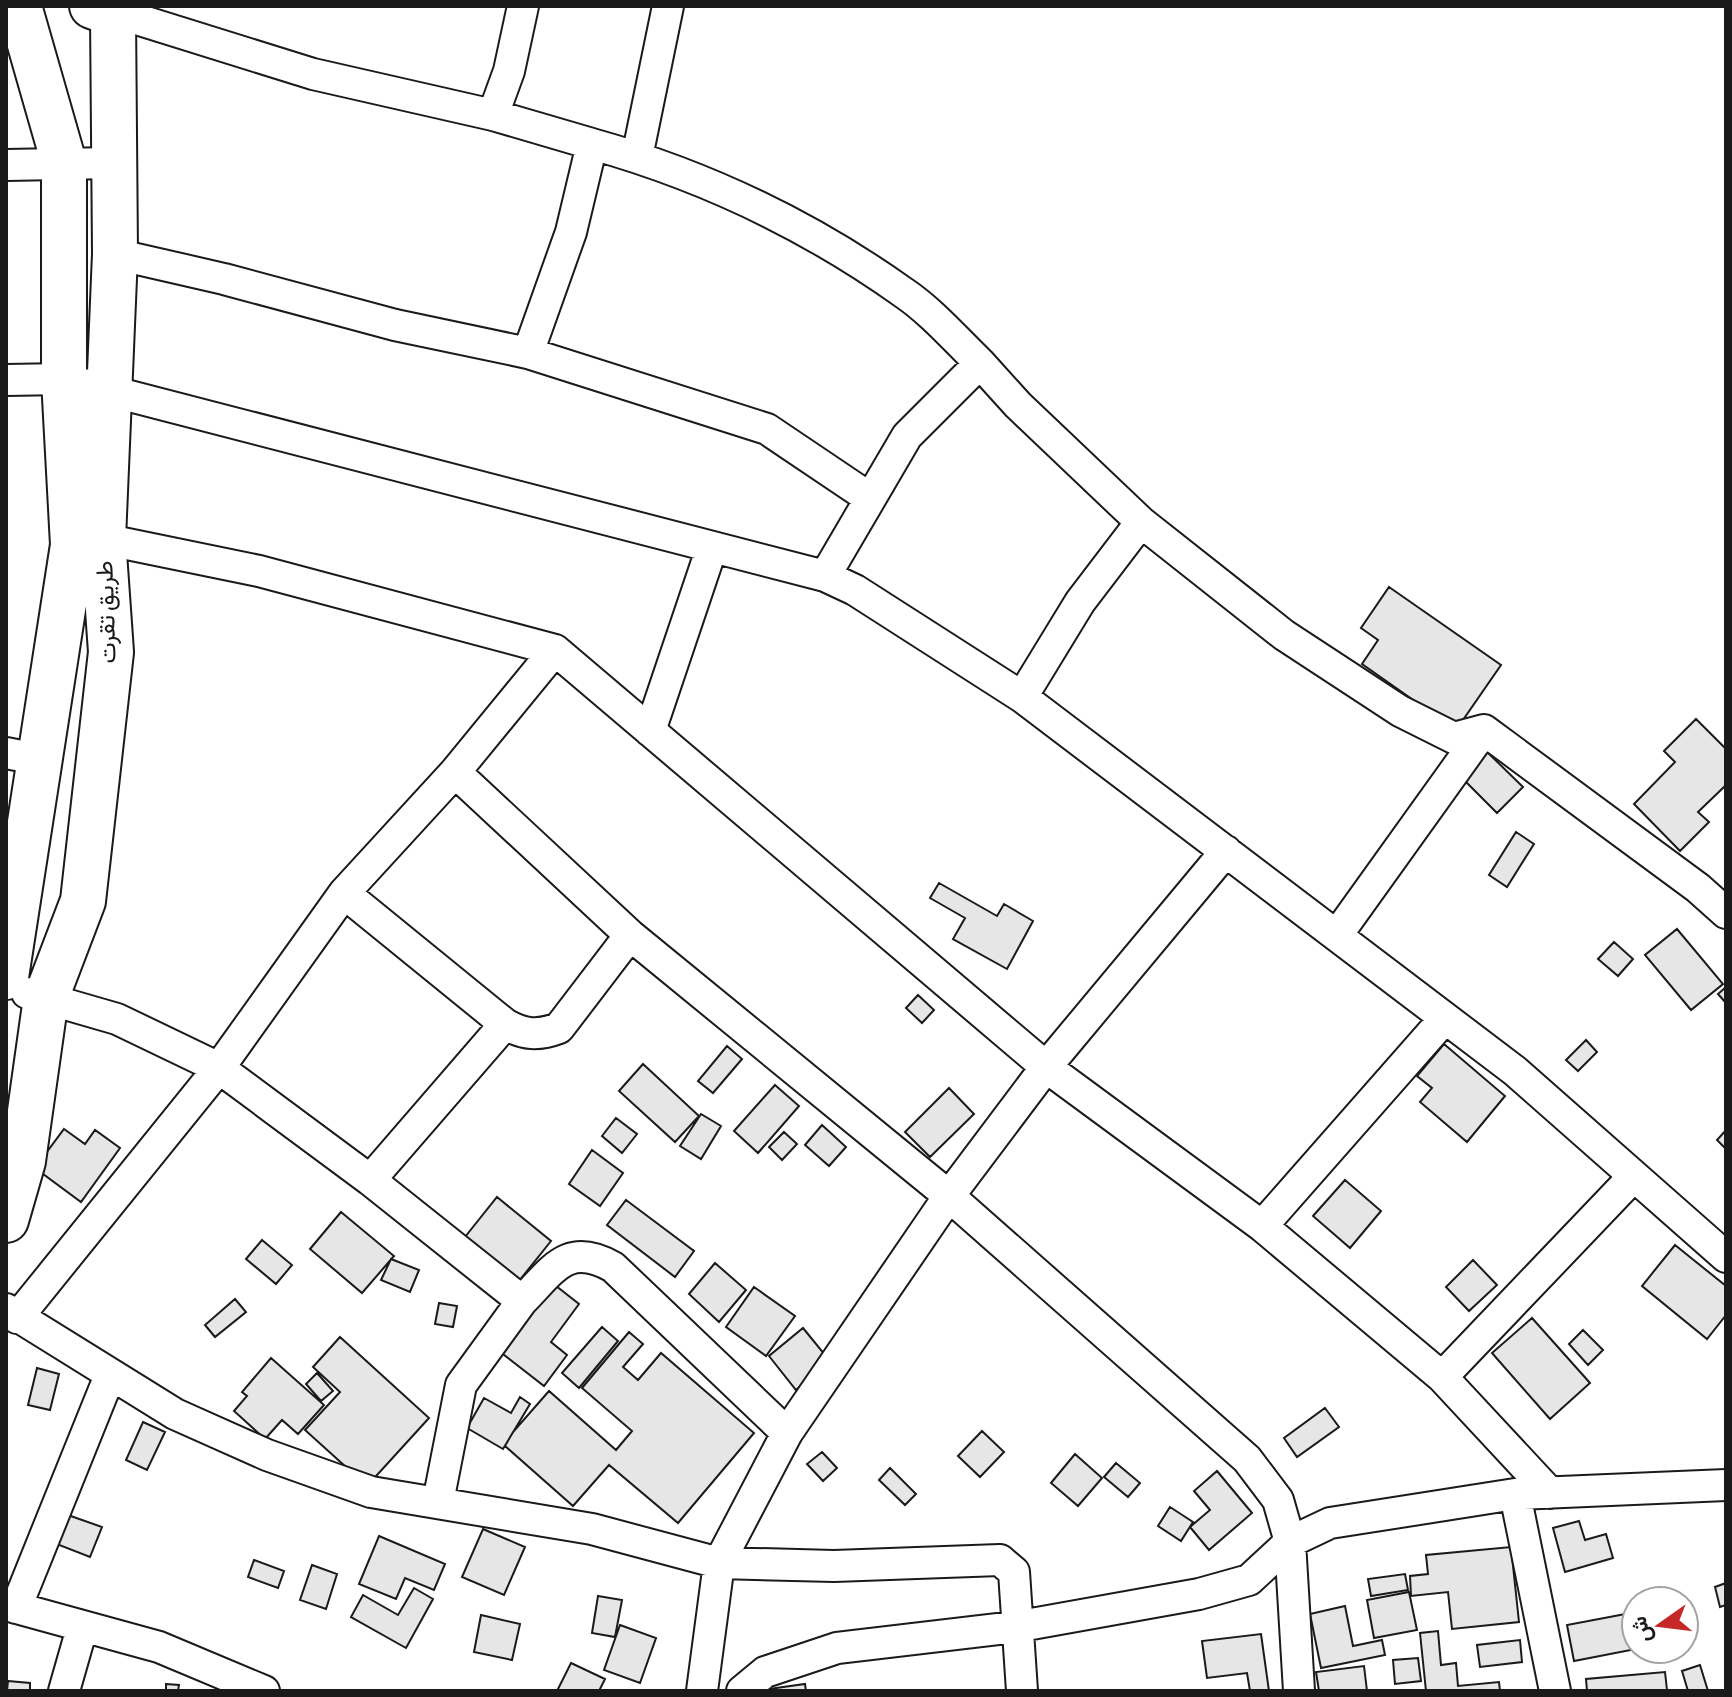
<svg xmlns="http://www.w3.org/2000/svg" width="1732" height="1697" viewBox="0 0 1732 1697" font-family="'Sofia Sans Condensed',Vazirmatn,sans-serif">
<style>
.building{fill:#e6e6e6;stroke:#1a1a1a;stroke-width:2}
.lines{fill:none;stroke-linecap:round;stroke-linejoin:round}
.minor-casing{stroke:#1a1a1a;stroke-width:34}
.primary-casing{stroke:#1a1a1a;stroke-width:48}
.minor{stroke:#fff;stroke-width:30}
.primary{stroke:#fff;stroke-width:44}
.labels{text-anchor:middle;stroke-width:6;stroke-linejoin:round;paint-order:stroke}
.street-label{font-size:24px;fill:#1a1a1a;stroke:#fff}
</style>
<rect width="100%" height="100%" fill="#fff"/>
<path class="building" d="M1389,587l112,78 -45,65 -94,-66 16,-24 -17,-12z
M1696,719l30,30v36l-28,27 11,10 -29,29 -46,-47 41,-42 -11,-11z
M1481,746l42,41 -26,26 -41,-41z
M1516,832l18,12 -27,43 -18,-12z
M939,883l58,33 7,-12 29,17 -26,48 -54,-30 12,-21 -35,-20z
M1677,929l46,55 -32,26 -46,-55z
M1614,942l19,17 -15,17 -20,-17z
M1726,987v16l-8,-9z
M918,995l16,15 -12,13 -16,-15z
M1586,1040l11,12 -19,19 -12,-11z
M1444,1044l61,52 -38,46 -47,-40 12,-14 -15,-12z
M727,1046l15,13 -29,34 -15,-12z
M643,1064l56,52 -24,26 -56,-51z
M775,1085l24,21 -41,47 -24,-22z
M949,1088l25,26 -44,43 -25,-25z
M701,1114l20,12 -20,33 -21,-13z
M616,1118l21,16 -15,19 -20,-17z
M822,1125l24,22 -17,19 -24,-21z
M64,1129l21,15 10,-14 25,18 -39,54 -46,-34z
M1726,1130v19l-9,-9z
M784,1132l13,12 -15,16 -13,-13z
M592,1150l31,23 -23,33 -31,-22z
M1345,1180l36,31 -31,37 -37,-32z
M497,1197l54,44 -32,40 -54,-44z
M626,1200l68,51 -19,26 -68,-52z
M341,1212l53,44 -32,37 -52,-44z
M262,1240l30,25 -16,19 -30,-25z
M1675,1245l51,41v29l-19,24 -65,-53z
M391,1259l28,11 -9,22 -29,-12z
M1473,1260l24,25 -28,26 -23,-24z
M715,1263l31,27 -27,32 -30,-28z
M551,1282l28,22 -28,38 16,13 -23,31 -45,-35z
M754,1287l41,29 -29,40 -40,-29z
M235,1299l11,13 -31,25 -10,-12z
M439,1303l18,3 -4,21 -18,-3z
M1532,1318l58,65 -40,36 -58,-66z
M602,1327l16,14 -39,47 -17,-15z
M803,1328l27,33 -34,29 -27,-34z
M1583,1330l20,20 -15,15 -19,-21z
M629,1332l14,12 -20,23 15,13 23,-27 93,80 -76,90 -69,-58 -36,41 -68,-60 8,-14 36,-41 67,59 16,-19 -50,-43z
M340,1337l89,81 -62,68 -62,-56 35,-38 -27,-25z
M271,1358l53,47 -26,29 -16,-14 -17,19 -31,-28 13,-15 -5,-4z
M37,1368l22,6 -9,36 -22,-5z
M317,1373l16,18 -12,10 -15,-17z
M520,1397l10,7 -27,45 -36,-21 17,-30 27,15z
M1325,1408l14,19 -42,30 -13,-19z
M143,1422l22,10 -18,38 -21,-10z
M982,1431l22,21 -24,25 -22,-21z
M822,1452l15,16 -14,13 -16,-17z
M1075,1454l27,24 -24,28 -27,-23z
M1116,1463l24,20 -12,14 -24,-20z
M890,1468l26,26 -11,11 -26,-25z
M1217,1471l35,42 -43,37 -19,-23 20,-17 -16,-19z
M1170,1507l23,15 -12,19 -23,-15z
M65,1514l37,13 -12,30 -36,-14z
M1579,1521l6,19 21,-6 7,24 -48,14 -12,-44z
M483,1529l42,18 -21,48 -42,-18z
M379,1536l66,28 -11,26 -29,-12 -9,21 -37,-15z
M1511,1547l8,75 -67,7 -4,-37 -37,4 -1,-20 18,-2 -2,-19z
M254,1560l30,11 -6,17 -30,-11z
M312,1565l25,9 -11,35 -26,-9z
M1405,1574l3,16 -37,6 -3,-17z
M1726,1583v22l-6,2 -5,-20z
M414,1588l19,11 -27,49 -55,-31 12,-22 35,20z
M1409,1592l8,38 -43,8 -7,-38z
M598,1596l24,4 -7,37 -23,-4z
M1345,1606l8,40 29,-6 3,15 -64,13 -11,-54z
M1636,1612v37l-62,12 -7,-36z
M481,1615l39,9 -8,36 -38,-8z
M620,1625l36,13 -16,45 -36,-13z
M1438,1631l3,34 15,-2 2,23 41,-4 1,9h-74l-6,-58z
M1261,1634l8,57h-19l-3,-18 -40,5 -5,-37z
M1520,1640l2,22 -42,5 -3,-22z
M1418,1658l3,23 -26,3 -2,-24z
M571,1663l34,16 -6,12h-42z
M1700,1665l8,26h-20l-6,-20z
M1364,1666l3,25h-48l-3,-19z
M1665,1672l2,18 -80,1 -1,-12z
M8,1681l22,2v8h-23z
M166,1684l13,1 -1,6h-12z
M805,1684l1,7h-51z"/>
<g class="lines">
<defs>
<path id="minor" d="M523,6l-14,65 -16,44 99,29 -21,88 -43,121
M98,7l215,67 180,41
M592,144c111,31 218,82 312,149 28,19 52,47 76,70
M637,157l31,-151
M6,165l106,-2
M115,254l109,25 171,46 133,28 239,76 101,68
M6,380l58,-1 761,197 30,14 167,107 493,374 211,186
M103,539l156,32 296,79
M825,576l82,-140 73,-73 38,42 123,117 143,113 116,76 54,27 30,-8 214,158 28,25
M1022,697l58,-95 61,-80
M650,731l62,-184
M6,753l36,7
M455,772l175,163 319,261 298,263 31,41 12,42 9,149
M344,893l161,131
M1337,935l147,-205
M27,993l90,26 102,49 125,-175 111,-121 100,-122 491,417 216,159 180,151 108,116
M370,1180l135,-156c19,11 33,12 54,4l71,-93
M1262,1226l183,-208
M522,1301c31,-31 45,-60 91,-34l174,166
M6,1309l169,105 92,41 104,37 221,37 127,34 -17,128
M17,1318l202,-250 151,112 152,121 -61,84 -23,117
M1442,1377l192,-201
M1515,1494l40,197
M6,1605l153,42 105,44
M16,1608l94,-233
M64,1691l18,-63
M742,1691l23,-19 72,-24 178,-21 184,-33 50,-14 41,-38 40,-19 185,-29 211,-9
M1022,1691l-8,-119 -14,-12 -166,6 -115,-3 68,-130 162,-237 97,-129 180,-216"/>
<path id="primary" d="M6,977l67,-432 -9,-166v-216l-45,-157
M6,1220l17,-59 23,-163 37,-97 28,-249 -8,-113 12,-285 -2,-240 -21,-8"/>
</defs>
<use href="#minor" class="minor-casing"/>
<use href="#primary" class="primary-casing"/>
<use href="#minor" class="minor"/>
<use href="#primary" class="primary"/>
</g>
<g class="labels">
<g class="street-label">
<text transform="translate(106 612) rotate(-92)" y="8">طريق تقرت</text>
</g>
</g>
<rect width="1732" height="1697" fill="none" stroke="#1a1a1a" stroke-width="16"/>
<g transform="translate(1660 1625) rotate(256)"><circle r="38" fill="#ffffff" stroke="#a3a3a3" stroke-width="2"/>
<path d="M0-6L14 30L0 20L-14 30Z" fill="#c62828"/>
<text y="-12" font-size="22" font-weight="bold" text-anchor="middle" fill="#1a1a1a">ش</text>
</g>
</svg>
